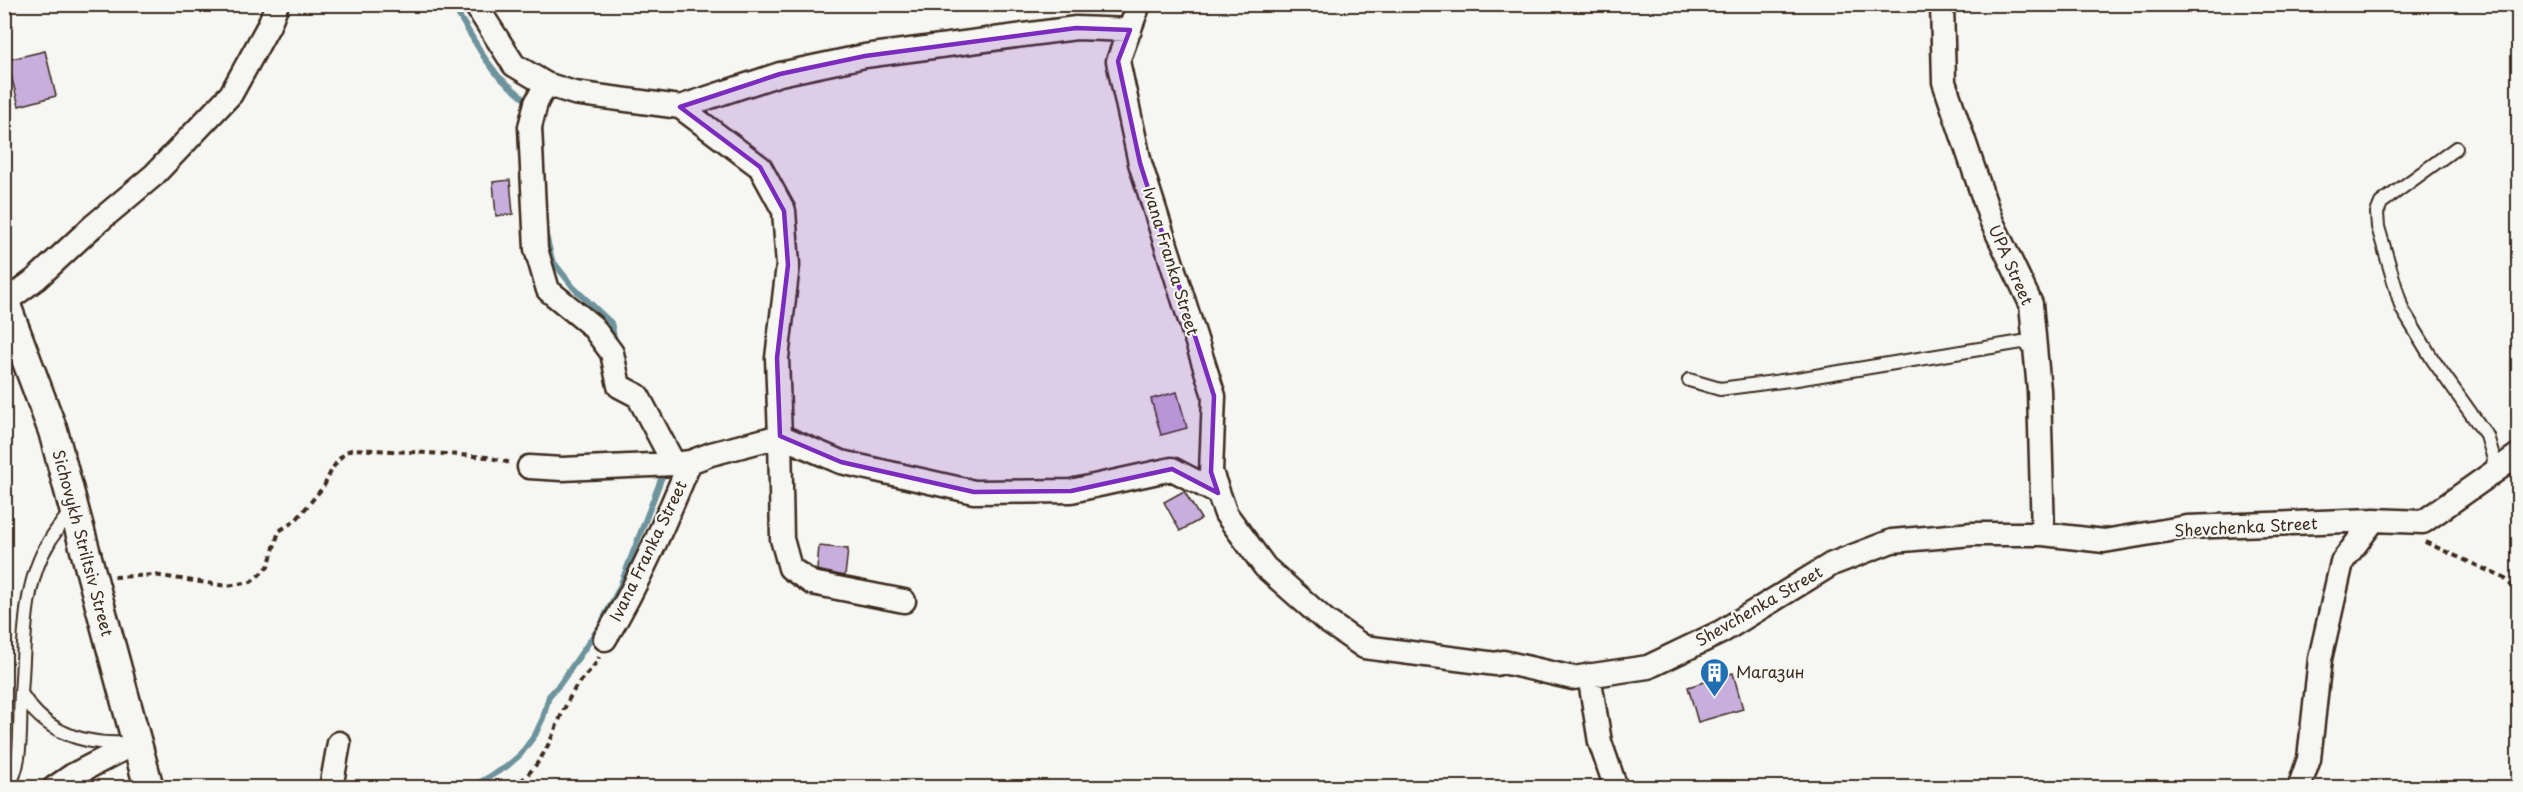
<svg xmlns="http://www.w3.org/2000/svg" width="2523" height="792" viewBox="0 0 2523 792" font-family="'Playpen Sans',sans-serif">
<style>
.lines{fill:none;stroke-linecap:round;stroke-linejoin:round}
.stream{stroke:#6d939c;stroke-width:6}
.building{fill:#c8aedc;stroke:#3b2a1e;stroke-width:1.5}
.service-casing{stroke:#3b2a1e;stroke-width:16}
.minor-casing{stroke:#3b2a1e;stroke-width:27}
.tertiary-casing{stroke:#3b2a1e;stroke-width:33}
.path{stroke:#3b2a1e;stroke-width:4;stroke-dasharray:6 4.5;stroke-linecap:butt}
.service{stroke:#f6f6f2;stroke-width:12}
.minor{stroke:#f6f6f2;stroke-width:22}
.tertiary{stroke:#f6f6f2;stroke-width:28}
.marked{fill:#7b2cbf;fill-opacity:0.2;stroke:#7b2cbf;stroke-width:4.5;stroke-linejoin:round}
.labels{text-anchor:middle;stroke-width:4.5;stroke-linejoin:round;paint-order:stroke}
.street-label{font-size:16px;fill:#3b2a1e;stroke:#f6f6f2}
.poi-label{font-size:16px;fill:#3b2a1e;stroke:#f6f6f2;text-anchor:start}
</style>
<rect width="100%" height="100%" fill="#f6f6f2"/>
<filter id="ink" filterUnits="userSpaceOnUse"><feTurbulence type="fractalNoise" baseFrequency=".0167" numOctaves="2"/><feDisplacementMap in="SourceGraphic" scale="12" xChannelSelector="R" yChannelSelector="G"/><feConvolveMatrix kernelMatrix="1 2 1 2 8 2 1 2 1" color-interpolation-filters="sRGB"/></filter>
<g filter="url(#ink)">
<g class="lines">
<path class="stream" d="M452,4l32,53 15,20 28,24
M545,231l7,29 21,27 38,36 5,23
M603,620l16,-31 44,-115
M470,788l36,-21 14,-12 15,-20 8,-17 6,-22 11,-12 38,-55"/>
</g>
<path class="building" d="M45,51l11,45 -37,10 -12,-46z
M510,180l3,34 -17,2 -3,-34z
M1177,392l10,36 -26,7 -10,-36z
M1184,491l17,28 -21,12 -16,-29z
M819,546l29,3 -3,27 -28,-6z
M1733,673l10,36 -45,13 -10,-35z"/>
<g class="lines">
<defs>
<path id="service" d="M2456,148l-75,55 -4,10 1,14 24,82 31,51 54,76 7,23 -2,13
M1689,380l31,9 77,-10 225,-37 14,7
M71,511c-7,10 -16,20 -22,31 -27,43 -24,102 -28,151 23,39 62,52 104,50
M7,788c17,-23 12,-67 14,-95"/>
<path id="minor" d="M475,4l39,61 32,19 28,9 106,14 80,60 24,44 4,54 -11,93 3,78 61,26 133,30 97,-1 101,-22 46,24
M1139,4l-21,57 22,102 74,233 -3,76 15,42 39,53 60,53 39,27 132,17 7,-2 70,16 75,-11 73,-35 111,-68 60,-23 80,-7h71l61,7 83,-14 187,-7 49,2 95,-67
M1942,4l2,78 47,138 40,84 8,86 4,144
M546,84l-10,19 -6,24 6,122 12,41 44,36 20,27 7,33 19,10 36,68 16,-2 21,-8 69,-18 2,103 8,29 22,15 92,18
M680,107l100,-33 85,-18 211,-28 54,2
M5,302l31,-23 56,-52 62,-52 77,-81 38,-69 8,-21
M529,467l33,2 112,-5
M605,639c34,-56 60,-117 85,-177
M1589,675l11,67 16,46
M54,788l19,-13 62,-32
M331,788l8,-45
M2299,788l10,-29 11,-100 22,-97 32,-42"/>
<path id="tertiary" d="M4,300l49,131 96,357"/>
</defs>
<use href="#service" class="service-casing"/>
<use href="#minor" class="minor-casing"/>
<use href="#tertiary" class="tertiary-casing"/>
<path class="path" d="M2425,542l79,36 14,14
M114,577l40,-2 73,11 24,-4 17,-15 11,-36 17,-11 28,-34 8,-17 7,-10 7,-7 8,-3 92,5 41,3 24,6
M512,788c39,-28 40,-61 62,-98 6,-12 20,-20 25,-33"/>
<use href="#service" class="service"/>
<use href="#minor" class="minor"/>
<use href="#tertiary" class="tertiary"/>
</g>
</g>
<path class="marked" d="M1076,28l54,2 -12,31 22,102 74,233 -3,76 7,21 -46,-24 -101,22 -97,1 -133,-30 -61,-26 -3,-78 11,-93 -4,-54 -24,-44 -80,-60 100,-33 85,-18z"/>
<defs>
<symbol id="building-pin" viewBox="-11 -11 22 30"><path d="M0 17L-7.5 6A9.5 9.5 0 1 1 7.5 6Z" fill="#1f6fb2" stroke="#f6f6f2"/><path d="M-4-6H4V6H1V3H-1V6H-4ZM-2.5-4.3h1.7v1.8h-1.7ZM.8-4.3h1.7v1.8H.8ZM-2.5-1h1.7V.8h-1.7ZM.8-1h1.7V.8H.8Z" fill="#fff"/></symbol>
</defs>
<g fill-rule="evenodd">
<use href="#building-pin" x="1698" y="656" width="33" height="45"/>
</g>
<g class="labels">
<g class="street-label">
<text transform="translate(1171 261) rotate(73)" y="6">Ivana Franka Street</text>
<text transform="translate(2011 265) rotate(66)" y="6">UPA Street</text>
<text transform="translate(2246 527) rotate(-3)" y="6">Shevchenka Street</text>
<text transform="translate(83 543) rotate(75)" y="6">Sichovykh Striltsiv Street</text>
<text transform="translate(648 551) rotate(-64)" y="6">Ivana Franka Street</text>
<text transform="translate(1759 606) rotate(-30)" y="6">Shevchenka Street</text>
</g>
<g class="poi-label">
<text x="1736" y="678">Магазин</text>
</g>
</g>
<rect width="2523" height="792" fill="none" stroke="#f6f6f2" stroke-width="24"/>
<rect x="12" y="12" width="2499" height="768" fill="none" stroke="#3b2a1e" stroke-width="2" filter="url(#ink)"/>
</svg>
